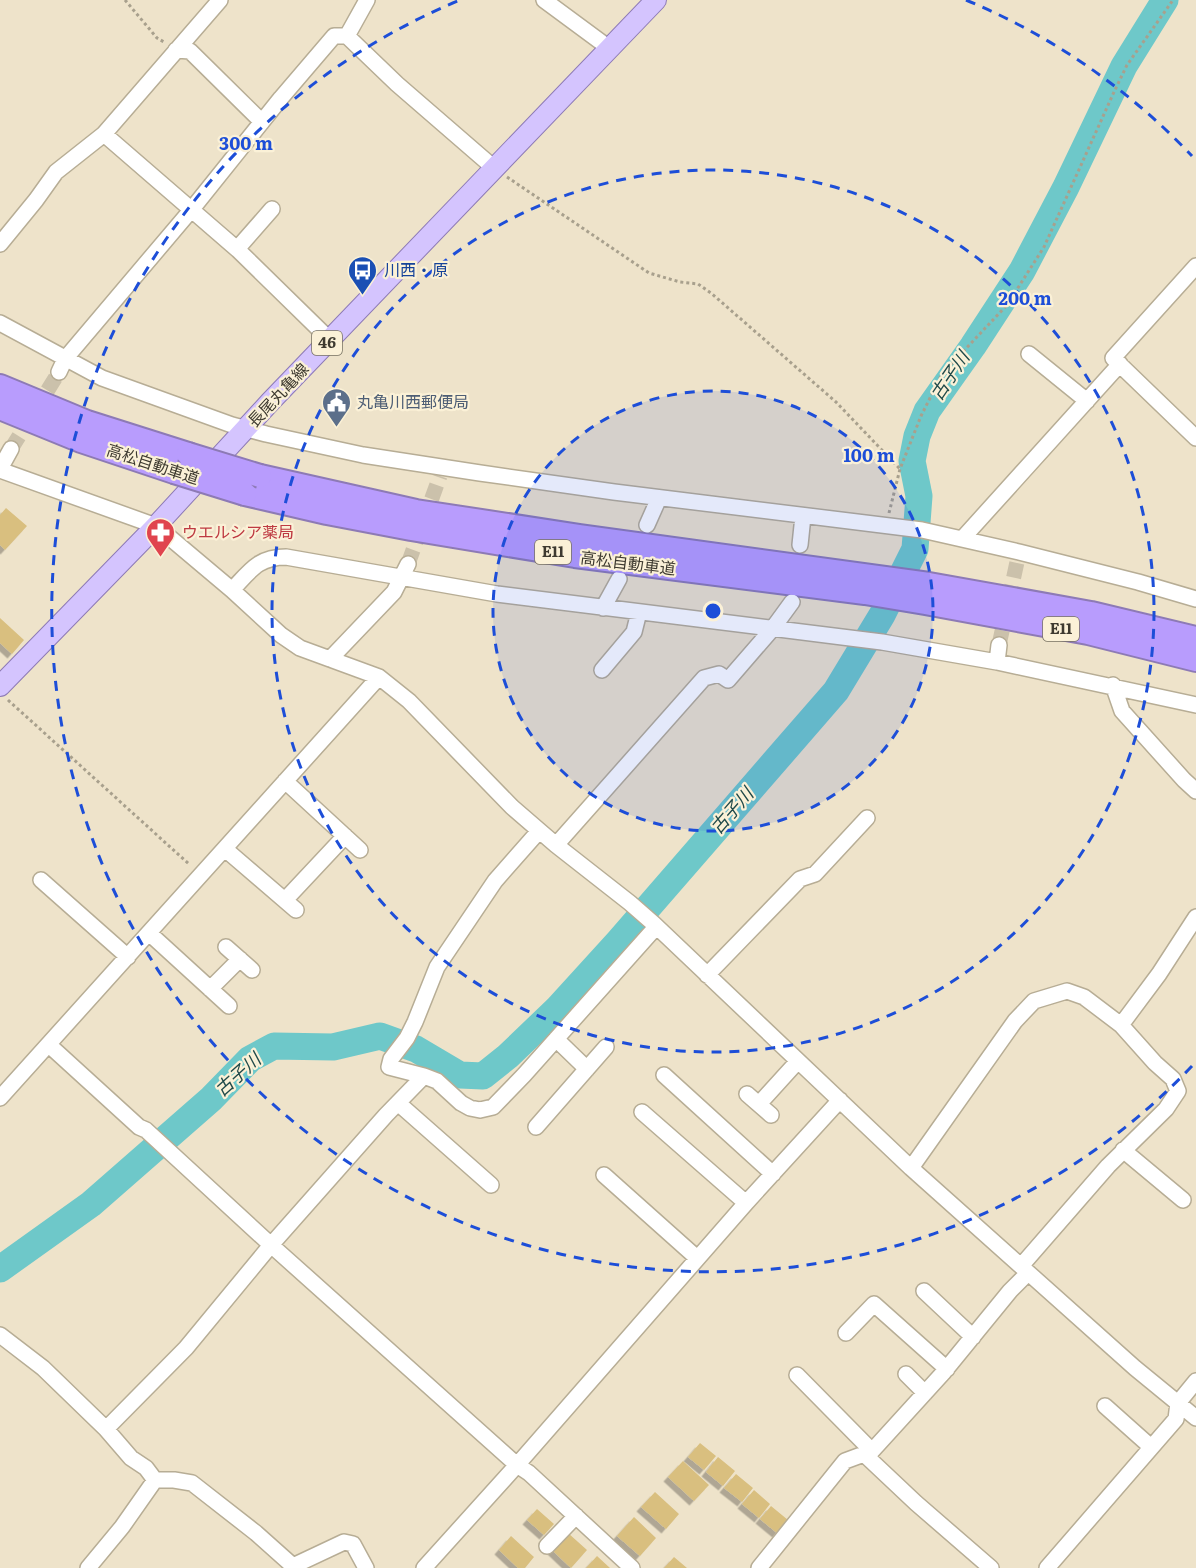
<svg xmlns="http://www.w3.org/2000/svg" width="1196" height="1568" viewBox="0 0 1196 1568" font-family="Literata,'Noto Sans JP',serif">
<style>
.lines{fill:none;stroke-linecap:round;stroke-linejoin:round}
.river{stroke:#6ec8c9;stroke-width:27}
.building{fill:#d9bf7f;filter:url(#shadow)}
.minor-tunnel{stroke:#cbc1ab;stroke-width:15;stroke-dasharray:15 8;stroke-linecap:butt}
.minor-casing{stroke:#b7ad95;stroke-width:18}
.major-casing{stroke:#8d7ab5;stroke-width:22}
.highway-casing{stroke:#8d7ab5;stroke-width:26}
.path{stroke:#a8a08d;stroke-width:3;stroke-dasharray:3 3;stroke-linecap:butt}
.minor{stroke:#fff;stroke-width:15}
.major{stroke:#d4c4fe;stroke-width:20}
.highway{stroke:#b89cfd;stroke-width:22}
.highway-bridge-casing{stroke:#8d7ab5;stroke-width:26;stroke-linecap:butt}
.highway-bridge{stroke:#b89cfd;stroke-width:22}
.ring{fill:none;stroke:#1d4ed8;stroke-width:3;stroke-dasharray:10 8}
.labels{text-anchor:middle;stroke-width:4.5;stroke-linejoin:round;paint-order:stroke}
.shield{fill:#fbf1d7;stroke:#777162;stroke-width:1.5}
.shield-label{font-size:15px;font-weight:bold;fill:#3e3a30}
.transit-label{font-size:16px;fill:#164399;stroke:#fbf1d7;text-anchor:start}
.street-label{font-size:16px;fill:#3e3a30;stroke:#fbf1d7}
.service-label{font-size:16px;fill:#4e5e75;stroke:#fbf1d7;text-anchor:start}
.health-label{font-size:16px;fill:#be3a42;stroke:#fbf1d7;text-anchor:start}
.water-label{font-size:18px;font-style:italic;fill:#204a4a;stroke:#fbf1d7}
.centre{fill:#1d4ed8;stroke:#fbf1d7;stroke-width:3}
.ring-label{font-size:18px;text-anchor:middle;font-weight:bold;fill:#1d4ed8;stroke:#fbf1d7;stroke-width:4.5;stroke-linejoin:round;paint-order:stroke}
</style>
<defs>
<filter id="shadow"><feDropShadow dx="-4.5" dy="4.5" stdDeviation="0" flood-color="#0004"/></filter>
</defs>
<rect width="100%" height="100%" fill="#eee3ca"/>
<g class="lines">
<path class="river" d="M0,1269l91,-65 120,-105 39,-40 24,-13 59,1 47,-11 36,13 44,26 23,1 25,-20 49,-47 61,-67 218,-251 46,-76 33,-66 4,-53 -7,-35 5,-25 10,-25 46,-65 49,-75 44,-84 58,-121 41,-66"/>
</g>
<path class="building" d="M6,508l21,18 -22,24 -5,-5v-30z
M0,618l24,22 -12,14 -12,-11z
M700,1443l16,13 -12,14 -16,-13z
M718,1457l17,14 -12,15 -17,-14z
M683,1461l26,24 -15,16 -26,-24z
M736,1474l17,14 -11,14 -18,-14z
M754,1490l16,14 -11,14 -17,-14z
M655,1492l24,22 -13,15 -25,-22z
M771,1506l17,14 -11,13 -17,-14z
M537,1509l17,15 -10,11 -17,-15z
M634,1517l22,21 -16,18 -23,-20z
M568,1533l19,17 -16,18 -19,-18z
M511,1536l23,21 -9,11h-7l-19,-18z
M597,1556l13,12h-24z
M674,1557l13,11h-23z"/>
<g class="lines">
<path class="minor-tunnel" d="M11,449l48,-77
M408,564l32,-88
M999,645l18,-83"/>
<defs>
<path id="minor" d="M220,0l-116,134 134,116 92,90
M544,0l65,48
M347,36l20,-36
M176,50l14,1 72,71
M0,244l36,-44 20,-28 48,-38
M237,249l35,-40
M1196,266l-83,92 83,80
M0,323l102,55 130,47 34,9 97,21 117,18 134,19 308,38 97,22 119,30 58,17
M1029,354l58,47
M59,372l6,-13 127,-150 89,-111 53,-62h13l50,48 97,84
M0,469l11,-20
M0,470l156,56 76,64 49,45 19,13 79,29 30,24 103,106 44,38 74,58 24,21 257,244 224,200 61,50
M647,525l12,-27
M962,539l158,-175
M800,545l3,-29
M232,590c18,-19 26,-33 54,-33l211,37 385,48 115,20 199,43
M603,608l16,-29
M330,659l64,-67 14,-28
M997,662l2,-17
M602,670l32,-38 5,-20
M1113,685l9,26 62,69 12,11
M285,781l75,69
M556,845l148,-167 15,-4 9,6 45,-52 19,-26
M225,849l71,61
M41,880l87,77
M285,900l60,-64
M149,933l80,73
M226,947l26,23
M707,975l93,-96 15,-5 52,-56
M210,989l30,-30
M1121,1025l38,-51 37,-57
M556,1039l31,30
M49,1045l90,82 7,3 125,115 246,220 12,8 103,95
M664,1075l109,99
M424,1076l13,5 24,22 9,5 10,2 13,-3 31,-32 132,-148
M747,1094l24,21
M0,1098l379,-421
M398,1103l93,82
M759,1104l39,-43
M642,1112l104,91
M536,1127l70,-80
M1123,1150l60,50
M911,1168l104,-147 19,-20 33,-10 17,6 37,28 34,38 18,16 5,12 -12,18 -58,57 -87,100
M604,1175l93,83
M924,1291l49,46
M846,1333l28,-29 73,65
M0,1335l43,33 63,61 25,29 15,10 9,12h19l18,3 64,50 37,33 51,-24 9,2 13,24
M906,1374l19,19
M797,1375l75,76
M1105,1406l46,41
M106,1429l80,-81 85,-103 115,-130 38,-39 -35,-9 2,-8 16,-21 8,-16 22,-55 58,-86 44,-50
M864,1454l52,49 75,65
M547,1546l29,-30
M88,1568l34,-41 33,-47
M424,1568l93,-103 229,-262 94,-103
M759,1568l86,-107 27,-10 71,-78 67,-82 18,-18
M1047,1568l129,-149 2,-16 18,-22"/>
<path id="major" d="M0,686l156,-160 114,-124 386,-402"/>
<path id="highway" d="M0,386l87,36 101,32
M0,408l81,33 93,31
M260,476l156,35 164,25 349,48 162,29 105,25
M245,494l82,19 84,16 164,27 290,37 60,10 163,30 108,27"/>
</defs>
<use href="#minor" class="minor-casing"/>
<use href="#major" class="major-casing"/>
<use href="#highway" class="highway-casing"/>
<path class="path" d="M125,0l32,38 7,4
M507,177l142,96 31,9 18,2 13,9 125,109 64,67
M889,513l11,-44 21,-53 21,-42 65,-69 37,-58 70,-155 13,-27 46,-65
M8,700l182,165"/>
<use href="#minor" class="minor"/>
<use href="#major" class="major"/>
<use href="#highway" class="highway"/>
<defs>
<path id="highway-bridge" d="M188,454l72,22
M174,472l71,22"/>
</defs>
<use href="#highway-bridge" class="highway-bridge-casing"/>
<use href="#highway-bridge" class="highway-bridge"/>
</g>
<circle cx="713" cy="611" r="220" fill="#1d4ed8" fill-opacity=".12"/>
<g class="ring">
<circle cx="713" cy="611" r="220"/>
<circle cx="713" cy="611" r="441"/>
<path d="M1192 1066A661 661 0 1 1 460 0M966 0A661 661 0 0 1 1192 156"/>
</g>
<defs>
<symbol id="bus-pin" viewBox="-11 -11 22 30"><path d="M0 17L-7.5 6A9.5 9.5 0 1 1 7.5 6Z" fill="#1a4fb4" stroke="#fbf1d7"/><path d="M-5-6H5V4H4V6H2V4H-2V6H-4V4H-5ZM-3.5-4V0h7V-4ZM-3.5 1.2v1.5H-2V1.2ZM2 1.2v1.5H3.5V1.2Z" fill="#fff"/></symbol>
<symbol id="civic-pin" viewBox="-11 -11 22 30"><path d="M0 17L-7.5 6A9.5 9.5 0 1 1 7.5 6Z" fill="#5c6f8a" stroke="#fbf1d7"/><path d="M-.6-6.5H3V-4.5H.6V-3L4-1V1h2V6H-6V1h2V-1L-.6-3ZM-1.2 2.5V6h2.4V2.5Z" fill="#fff"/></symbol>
<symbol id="pharmacy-pin" viewBox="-11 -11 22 30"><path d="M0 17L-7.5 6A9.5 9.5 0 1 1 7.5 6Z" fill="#e0444e" stroke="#fbf1d7"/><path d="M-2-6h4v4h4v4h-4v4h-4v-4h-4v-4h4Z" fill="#fff"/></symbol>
</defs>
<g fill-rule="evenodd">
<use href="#bus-pin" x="346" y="254" width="33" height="45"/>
<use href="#civic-pin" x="320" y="386" width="33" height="45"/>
<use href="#pharmacy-pin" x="144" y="516" width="33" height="45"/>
</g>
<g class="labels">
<g class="shield">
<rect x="312" y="331" width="30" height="24" rx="4.5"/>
<rect x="535" y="540" width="36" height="24" rx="4.5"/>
<rect x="1043" y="617" width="36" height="24" rx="4.5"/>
</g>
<g class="shield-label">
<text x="327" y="348">46</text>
<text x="553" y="557">E11</text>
<text x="1061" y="634">E11</text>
</g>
<g class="transit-label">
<text x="384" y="276">川西・原</text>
</g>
<g class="street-label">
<text transform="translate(278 395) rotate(-47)" y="6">長尾丸亀線</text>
<text transform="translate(153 464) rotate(18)" y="6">高松自動車道</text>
<text transform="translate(628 563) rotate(7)" y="6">高松自動車道</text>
</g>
<g class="service-label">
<text x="357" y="408">丸亀川西郵便局</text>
</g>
<g class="health-label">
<text x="182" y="538">ウエルシア薬局</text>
</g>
<g class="water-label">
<text transform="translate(950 376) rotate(-56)" y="6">古子川</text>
<text transform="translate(732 811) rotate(-49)" y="6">古子川</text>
<text transform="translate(238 1075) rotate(-42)" y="6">古子川</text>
</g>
</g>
<circle cx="713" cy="611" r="9" class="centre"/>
<g class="ring-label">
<text x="246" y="150">300 m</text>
<text x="1025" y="305">200 m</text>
<text x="869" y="462">100 m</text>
</g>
</svg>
